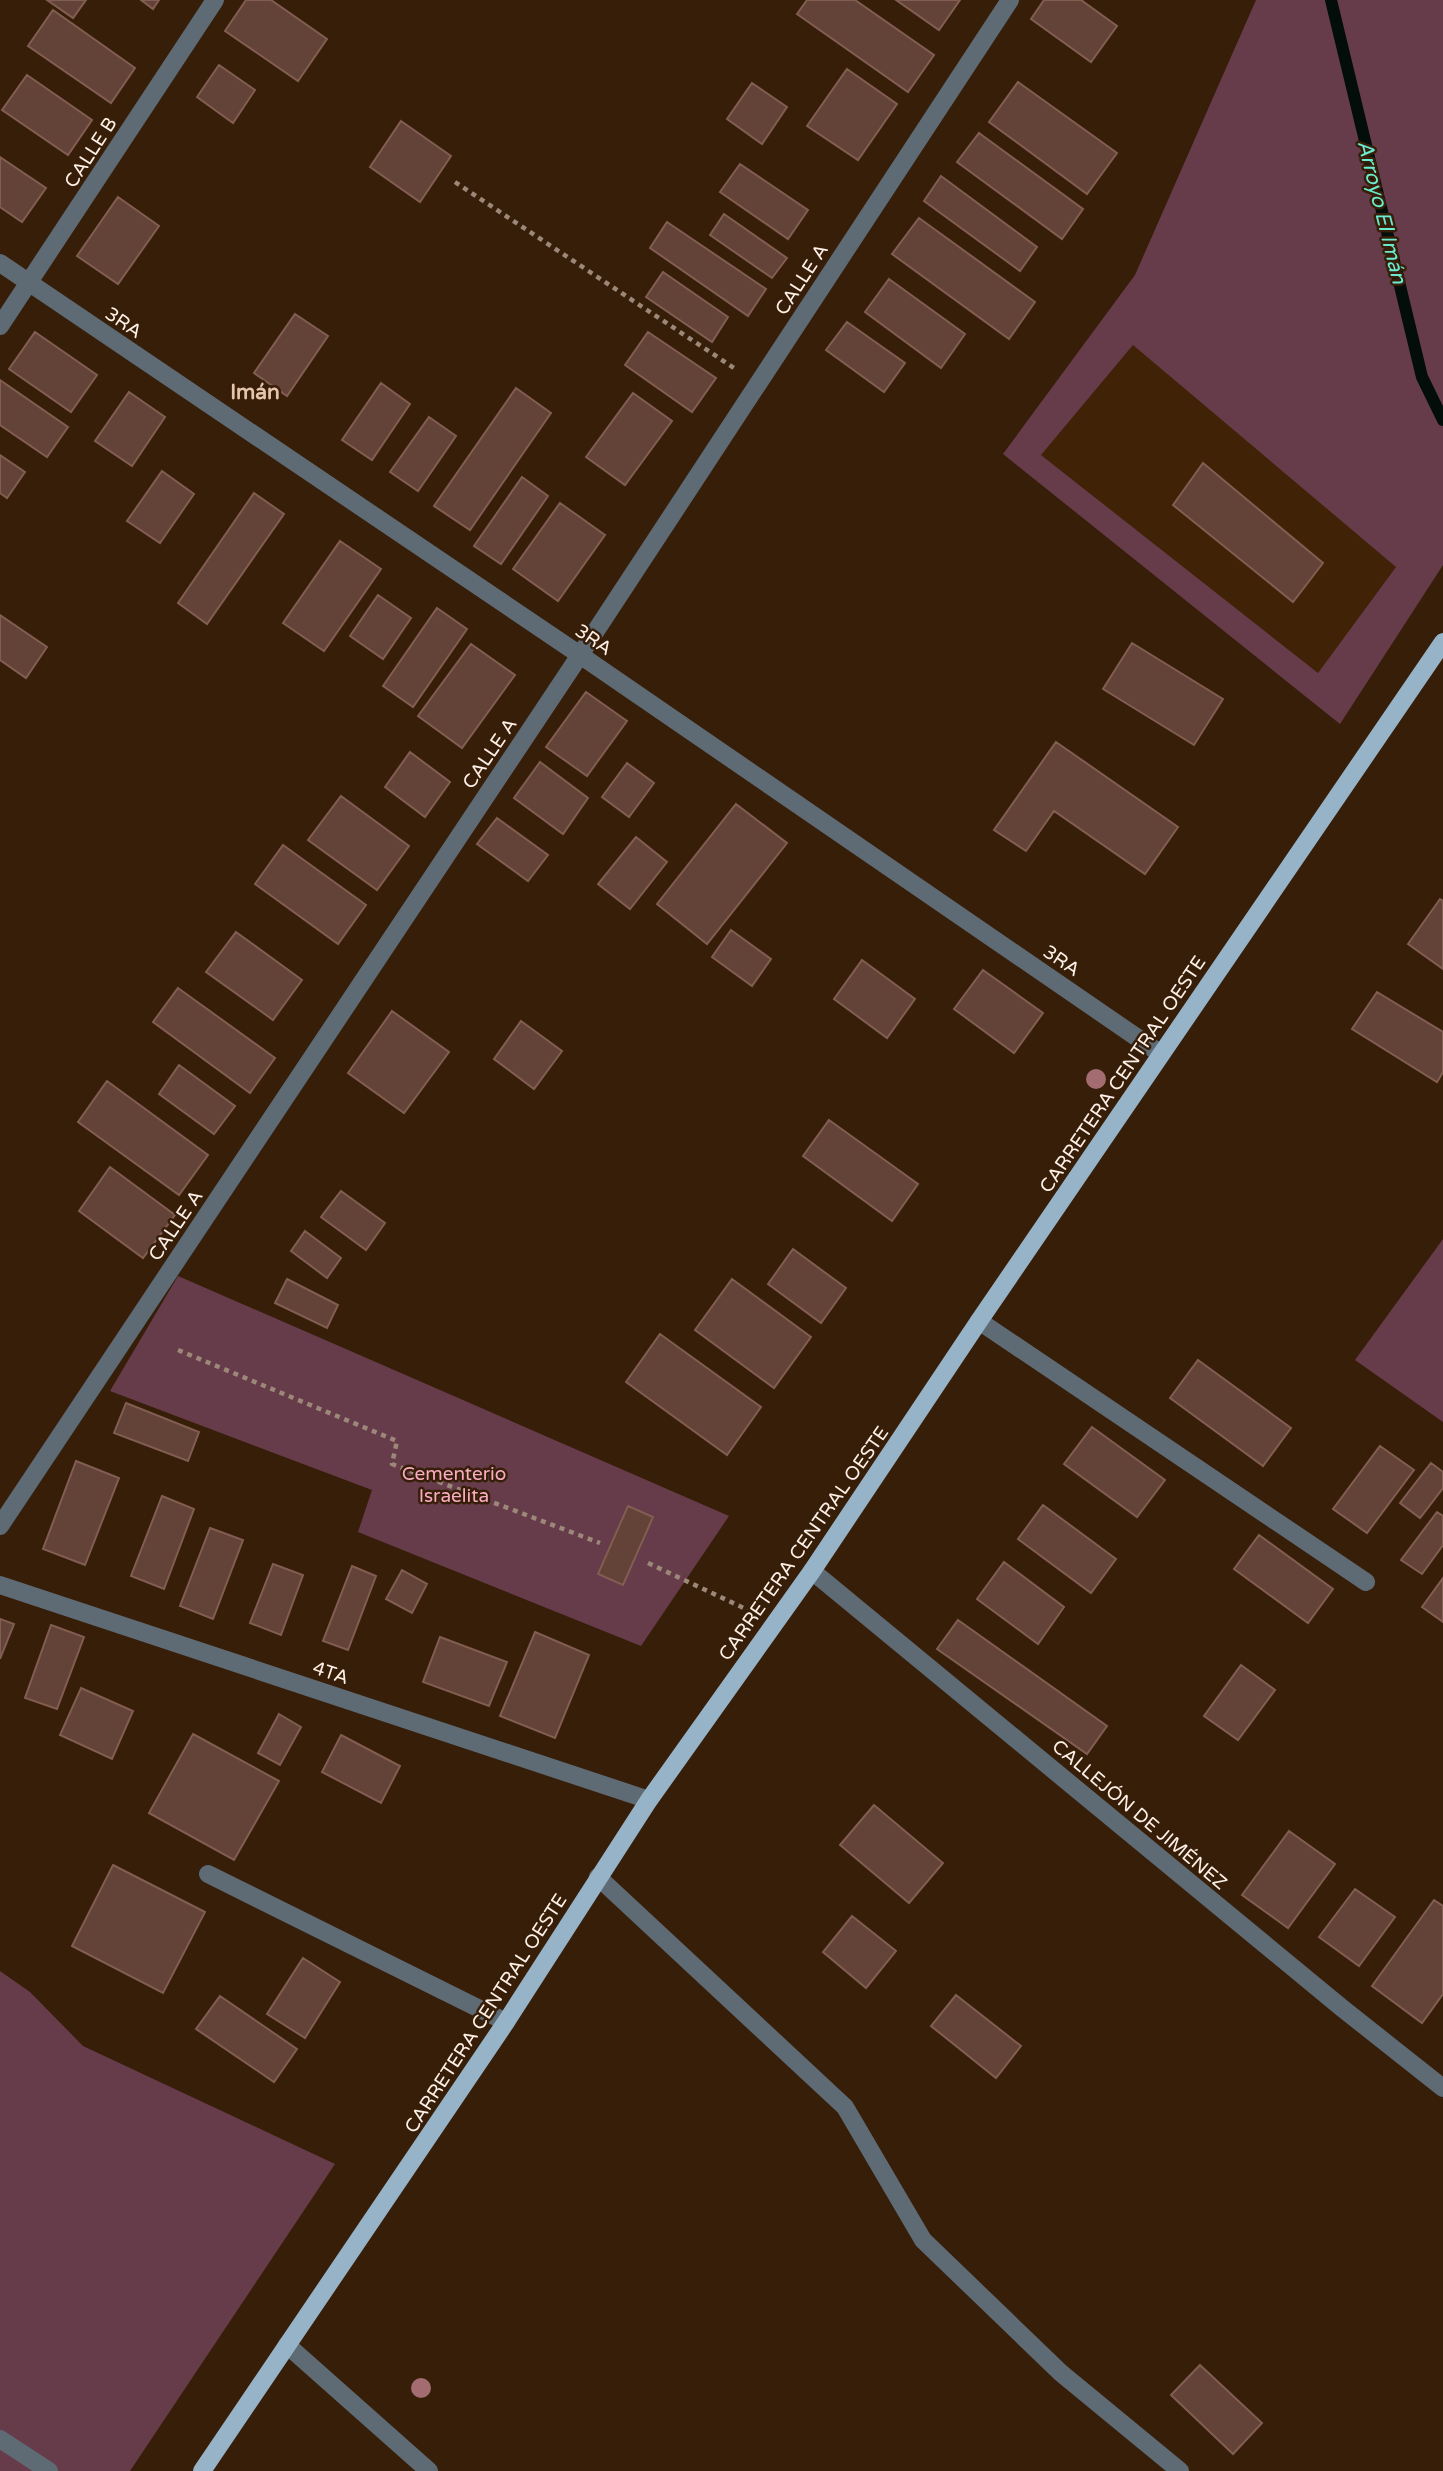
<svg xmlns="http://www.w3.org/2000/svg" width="1443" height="2471" viewBox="0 0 1443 2471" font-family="'Varela Round',sans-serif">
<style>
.built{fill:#402206}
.green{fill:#673c4a;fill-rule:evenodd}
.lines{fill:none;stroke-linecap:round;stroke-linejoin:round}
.stream{stroke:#030d0a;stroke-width:12}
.building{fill:#634237;stroke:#815d52;stroke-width:2}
.path{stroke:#9c8879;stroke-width:4.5;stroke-dasharray:5 5;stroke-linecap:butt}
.lane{stroke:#5e6b75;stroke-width:18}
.street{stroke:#5e6b75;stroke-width:18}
.primary{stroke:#96b3c7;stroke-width:18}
.tree{fill:#a26c70}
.labels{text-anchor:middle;stroke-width:5;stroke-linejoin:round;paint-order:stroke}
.street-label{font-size:19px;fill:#fef0e6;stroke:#371e09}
.park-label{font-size:19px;fill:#f9abc4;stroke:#371e09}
.water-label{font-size:21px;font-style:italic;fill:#69ebd1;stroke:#371e09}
.neighbourhood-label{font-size:21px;font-weight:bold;fill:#e5c4ab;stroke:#371e09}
</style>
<rect width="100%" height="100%" fill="#371e09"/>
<path class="built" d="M1134,344l262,223 -78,106 -277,-218z"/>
<path class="green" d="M1256,0h187v565l-103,159 -337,-270 132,-179zM1133,345l263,222 -78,106 -277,-218z
M1443,1239v183l-88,-62z
M178,1276l551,240 -88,130 -283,-114 14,-42 -262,-99z
M0,1971l30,21 53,54 252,118 -205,307h-130z"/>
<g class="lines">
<path class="stream" d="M1331,0l91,377 21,43"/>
</g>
<path class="building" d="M47,0h39l-13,18z
M141,0h18l-6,9z
M246,0h25l56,39 -29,42 -73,-50z
M807,0h48l79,55 -26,37 -111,-78z
M896,0h64l-21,30z
M1044,0h37l36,26 -26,36 -60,-43z
M53,10l82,58 -24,35 -83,-57z
M219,65l36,25 -22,33 -36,-26z
M847,69l50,35 -39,56 -51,-34z
M27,75l65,45 -24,35 -66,-45z
M1018,82l99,71 -30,41 -98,-72z
M752,83l35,24 -25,37 -35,-25z
M401,121l50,35 -31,46 -50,-35z
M979,133l104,76 -21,30 -105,-77z
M0,157l46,31 -24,34 -22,-15z
M740,164l68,46 -20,29 -68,-47z
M941,176l96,71 -17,24 -96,-70z
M118,197l41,29 -41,58 -41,-28z
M724,214l63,44 -15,20 -62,-43z
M919,218l116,84 -26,37 -117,-85z
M667,222l99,67 -18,27 -98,-68z
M663,272l65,45 -16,25 -66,-45z
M889,279l76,55 -24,34 -76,-56z
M295,314l33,22 -41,60 -33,-23z
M847,322l58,41 -21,29 -58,-42z
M35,332l62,43 -26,37 -62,-43z
M648,332l68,46 -24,34 -67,-47z
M0,380l68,47 -21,30 -47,-32z
M381,383l29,21 -38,56 -30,-20z
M516,388l35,25 -81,117 -36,-24z
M129,392l36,25 -33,49 -37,-25z
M633,393l39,28 -47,64 -39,-28z
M429,417l27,19 -38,55 -28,-19z
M0,455l25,17 -18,26 -7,-5z
M1203,463l120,100 -30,39 -120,-97z
M162,471l32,23 -34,49 -33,-22z
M522,477l26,19 -47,68 -27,-18z
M254,493l30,21 -77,110 -29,-21z
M560,503l45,32 -47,66 -45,-32z
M340,541l41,28 -57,82 -41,-28z
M378,595l33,23 -28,41 -33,-23z
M437,608l30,21 -54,78 -30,-21z
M0,615l47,32 -21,31 -26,-18z
M1132,643l91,56 -29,46 -91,-56z
M471,644l44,31 -53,73 -44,-32z
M586,692l41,29 -40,55 -41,-29z
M1056,742l122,85 -33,47 -91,-63 -28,40 -32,-21z
M410,752l40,30 -25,35 -40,-30z
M540,762l48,36 -25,36 -49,-36z
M627,763l27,20 -25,34 -27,-20z
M341,796l68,50 -32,44 -69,-50z
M736,804l51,39 -80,101 -50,-40z
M497,818l51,37 -20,26 -51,-37z
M636,837l31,25 -37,47 -32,-25z
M283,845l83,60 -28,39 -83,-60z
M1440,899l3,2v68l-35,-25z
M731,930l40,29 -19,27 -40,-29z
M236,932l66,48 -29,40 -67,-48z
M862,960l53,39 -28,39 -53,-39z
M983,970l60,43 -29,40 -60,-44z
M178,988l97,70 -25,35 -97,-71z
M1377,992l66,40v40l-6,10 -85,-53z
M392,1011l57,41 -45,61 -56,-40z
M521,1021l41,30 -28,38 -40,-30z
M179,1065l56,41 -21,28 -55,-40z
M107,1081l101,74 -29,40 -101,-73z
M829,1120l89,64 -26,37 -89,-65z
M110,1167l65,48 -32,43 -64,-47z
M341,1191l44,32 -19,27 -45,-33z
M305,1231l36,27 -14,20 -36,-27z
M793,1249l53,39 -25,35 -53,-39z
M287,1279l51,26 -11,23 -52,-25z
M732,1279l79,58 -37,51 -79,-58z
M660,1334l101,73 -34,48 -101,-73z
M1198,1360l93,68 -28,38 -93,-68z
M126,1403l73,29 -11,29 -74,-28z
M1092,1427l73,53 -28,37 -73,-53z
M1380,1446l34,24 -47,63 -34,-24z
M76,1461l43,17 -34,87 -42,-16z
M1431,1463l12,9v16l-23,30 -20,-15z
M162,1496l32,13 -30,80 -33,-13z
M1043,1505l73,54 -25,34 -73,-54z
M628,1506l25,11 -30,68 -25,-11z
M1437,1512l6,4v29l-21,29 -21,-14z
M210,1528l33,12 -30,79 -33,-13z
M1259,1535l74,54 -25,34 -74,-54z
M1004,1562l60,45 -26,37 -61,-45z
M273,1564l30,11 -22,60 -31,-12z
M352,1566l24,10 -28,74 -25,-9z
M402,1570l25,14 -15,29 -26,-14z
M1443,1578v44l-21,-15z
M0,1619l14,5 -14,35z
M958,1620l149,106 -20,28 -150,-105z
M51,1625l33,12 -27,72 -32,-11z
M535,1632l54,23 -34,83 -55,-22z
M440,1637l67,25 -18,44 -66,-24z
M1241,1665l34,25 -37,50 -34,-24z
M81,1688l52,23 -21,48 -52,-24z
M279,1714l22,13 -21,38 -22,-12z
M193,1734l86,47 -45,79 -85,-47z
M341,1735l59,31 -19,37 -59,-31z
M874,1805l69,58 -34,40 -69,-58z
M1289,1831l46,33 -47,64 -46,-33z
M113,1865l92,47 -42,81 -91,-47z
M1355,1889l40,28 -36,49 -40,-29z
M1434,1900l9,6v88l-21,29 -50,-37z
M852,1916l44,35 -30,37 -43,-36z
M303,1958l37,24 -35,56 -38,-24z
M956,1995l65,51 -25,32 -65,-52z
M220,1996l77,53 -23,33 -78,-53z
M1200,2365l62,58 -29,31 -62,-59z"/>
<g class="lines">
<path class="path" d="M455,182l279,186
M178,1350l219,91 -5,23 208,79
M648,1563l100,47"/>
<path class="lane" d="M979,1321l387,261
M208,1874l298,148
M598,1877l247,230 78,133 138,133 119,98
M287,2345l142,126
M0,2439l49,32"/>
<path class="street" d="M0,263l580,392 581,399
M0,326l215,-326
M0,1526l580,-871 430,-655
M812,1571l530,437 101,80
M0,1585l649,215"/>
<path class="primary" d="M202,2471l304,-449 143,-222 163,-229 167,-250 464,-679"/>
</g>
<g class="tree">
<circle cx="1096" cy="1079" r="10"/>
<circle cx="421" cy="2388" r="10"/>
</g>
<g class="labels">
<g class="street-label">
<text transform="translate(90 152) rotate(-57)" y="7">CALLE B</text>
<text transform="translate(801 279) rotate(-57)" y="7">CALLE A</text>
<text transform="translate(124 322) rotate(34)" y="7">3RA</text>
<text transform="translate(594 639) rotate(34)" y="7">3RA</text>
<text transform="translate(489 753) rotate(-56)" y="7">CALLE A</text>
<text transform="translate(1062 960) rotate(34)" y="7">3RA</text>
<text transform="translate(1122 1074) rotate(-56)" y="7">CARRETERA CENTRAL OESTE</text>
<text transform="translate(175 1225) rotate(-56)" y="7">CALLE A</text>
<text transform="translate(803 1543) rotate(-55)" y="7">CARRETERA CENTRAL OESTE</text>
<text transform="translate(331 1672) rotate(18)" y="7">4TA</text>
<text transform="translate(1140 1814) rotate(40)" y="7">CALLEJÓN DE JIMÉNEZ</text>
<text transform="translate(485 2013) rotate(-57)" y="7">CARRETERA CENTRAL OESTE</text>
</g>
<g class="park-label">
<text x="454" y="1480">Cementerio<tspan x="454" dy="22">Israelita</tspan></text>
</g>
<g class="water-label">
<text transform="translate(1382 212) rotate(76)" y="7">Arroyo El Imán</text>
</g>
<g class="neighbourhood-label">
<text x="255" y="399">Imán</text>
</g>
</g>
</svg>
